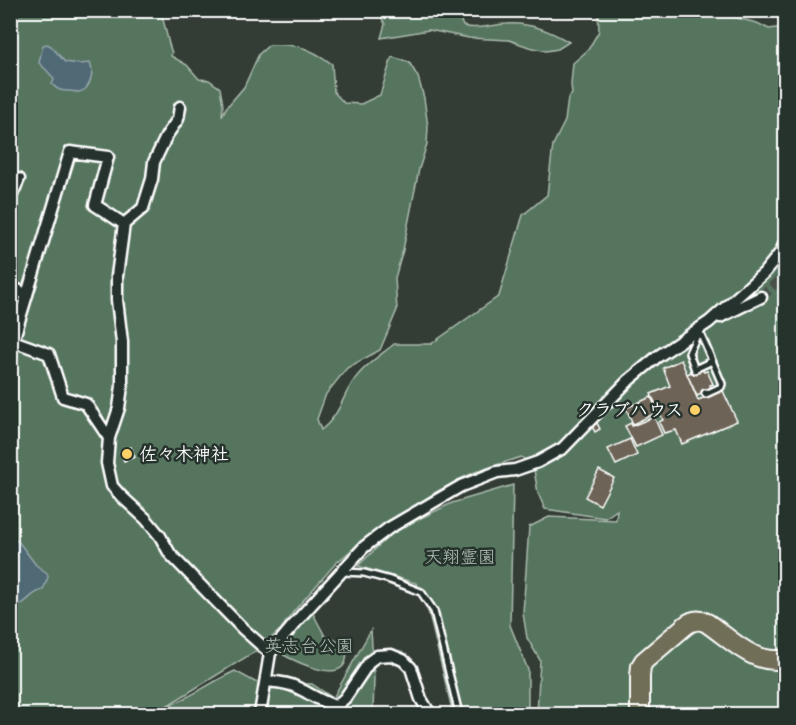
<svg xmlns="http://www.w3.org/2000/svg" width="796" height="725" viewBox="0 0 796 725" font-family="Sriracha,'Klee One',sans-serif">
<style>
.green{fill:#56755e;stroke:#aabaae;stroke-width:1.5}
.water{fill:#4f6974;stroke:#95a5ac;stroke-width:1.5}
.building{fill:#6d6456;stroke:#fff;stroke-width:1.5}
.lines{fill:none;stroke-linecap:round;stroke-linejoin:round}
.minor-tunnel{stroke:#485049;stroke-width:10;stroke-dasharray:10 5;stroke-linecap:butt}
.service-casing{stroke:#fff;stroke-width:10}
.minor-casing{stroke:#fff;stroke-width:15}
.primary-casing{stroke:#fff;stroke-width:22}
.service{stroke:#26332d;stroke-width:5}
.minor{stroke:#26332d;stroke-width:10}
.primary{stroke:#716e59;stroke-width:18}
.poi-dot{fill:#ffd166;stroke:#26332d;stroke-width:2}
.labels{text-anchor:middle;stroke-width:5;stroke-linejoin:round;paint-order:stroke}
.poi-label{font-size:18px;font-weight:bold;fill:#fff;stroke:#26332d;text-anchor:end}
.park-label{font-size:18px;fill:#b3c1b7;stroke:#26332d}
</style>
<rect width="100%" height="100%" fill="#343d35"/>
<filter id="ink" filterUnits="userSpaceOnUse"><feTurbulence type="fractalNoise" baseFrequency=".0167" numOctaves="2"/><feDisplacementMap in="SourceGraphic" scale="12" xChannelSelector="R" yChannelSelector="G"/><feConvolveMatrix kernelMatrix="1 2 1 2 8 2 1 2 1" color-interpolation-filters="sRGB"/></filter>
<g filter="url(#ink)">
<path class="green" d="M10,11h151l8,33 3,9 -1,3 16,9 12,14 10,1 11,8 3,17 -1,11 4,-8 18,-21 15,-33 10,-9c28,-1 40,2 63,19l2,28 10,11 17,1 19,-9 12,-38 17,5 9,15 6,21 4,29 -1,17 -8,25 -16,81 -8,28 2,32 -17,40 -33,18 -21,26 -9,25 4,11c21,-16 21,-37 37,-55 10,-12 24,-21 36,-31h37l68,-48 24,-81 24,-20 6,-50 12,-24 3,-23 4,-4 -1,-10 2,-21 15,-13 11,-19 -1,-20h119l12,5 28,7 12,6 14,-2 2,-2v689h-248l3,-54 -13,-22 -4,-25 6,-86 20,-10 67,3 1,-10 -12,8 -60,-9 -7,-16 -5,-29 -12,-7 -46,15 -39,20 -50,32 -25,18 -25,21 -42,48 -13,18 -25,22 -91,56c24,-8 46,-25 70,-36l20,11 57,2 21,14 38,-68 3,48 -1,36h-362z
M389,11h68l6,15c15,4 27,-1 43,-2 23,-2 43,6 63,18l-11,7 -12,2 -17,-4 -20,-7 -40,-2 -40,-8 -48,8 4,-14 -7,-13z
M513,485l-3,140 18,45v44h-75l-24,-100 -13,-31 -58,-17 36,-35 58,-28z
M311,610l14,26 10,4 11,8c7,43 -50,14 -68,4z"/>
<path class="water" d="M47,44l4,2 14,16 14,2 11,-1c4,9 1,27 -11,29 -3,0 -7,-1 -10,-1 -8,0 -12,-1 -17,-7l2,-4c-3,-7 -10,-12 -15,-17l4,-18z
M11,539l7,2 18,24 11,8 1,4 -5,13c-15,3 -17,18 -33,17z"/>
<path class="building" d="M681,360l17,40 25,-9 14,30 -55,23 -6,-14 -12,3 -5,-11 4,-2 -12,-26 19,-8 -7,-18z
M701,368l3,4 3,-1 6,13 -3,1 1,4 -14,7 -10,-22z
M651,397l7,15 -25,12 -7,-16z
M654,417l8,18 -26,12 -11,-21 6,-3 1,3z
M597,423l3,6 -5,3 -3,-6z
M630,439l7,16 -21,10 -8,-16z
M131,447l4,10 -11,4 -4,-9z
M599,470l15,8 -14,27 -15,-8z"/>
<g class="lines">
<path class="minor-tunnel" d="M761,297l25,-23"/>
<defs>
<path id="service" d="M699,330l23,54 -1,3 -15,7 -1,-1
M695,369l17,-8
M695,370l-6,-17 10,-22
M344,572l20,1 26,7 31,12 13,19 25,103"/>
<path id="minor" d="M180,107l-2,12 -11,16 -13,27 -2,17 -9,29 -19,16 -7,52v24l5,42v44l-3,22 -10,30 -2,25 5,23 9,10 25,23 14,17 10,18 73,75 27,24
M10,199l9,-20
M10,286l17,9
M720,317l41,-20
M109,438l-23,-34 -23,-7 -14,-43 -36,-13 57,-189 38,5 -13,48 29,19
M266,681c10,1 20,1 30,6 13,6 25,15 40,19l9,-8 25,-37 7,-5 14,-1 12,5 8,8 10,31 9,15
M260,714l10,-61 32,-38 62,-68 25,-19 72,-42 36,-14 18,-2 23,-8 25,-14 66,-68 28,-23 52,-35 55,-49 17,-21 5,-12"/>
<path id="primary" d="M640,714v-38l1,-10 3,-5 41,-35c7,-6 14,-7 22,-3 24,16 47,43 79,36"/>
</defs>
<use href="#service" class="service-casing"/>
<use href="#minor" class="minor-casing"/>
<use href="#primary" class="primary-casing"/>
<use href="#service" class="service"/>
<use href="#minor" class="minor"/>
<use href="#primary" class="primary"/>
</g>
</g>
<g class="poi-dot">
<circle cx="695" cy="410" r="6"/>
<circle cx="127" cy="454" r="6"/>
</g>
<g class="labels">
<g class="poi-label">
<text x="683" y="416">クラブハウス</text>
<text x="139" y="460" text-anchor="start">佐々木神社</text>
</g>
<g class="park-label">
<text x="460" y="563">天翔霊園</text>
<text x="309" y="652">英志台公園</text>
</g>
</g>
<rect width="796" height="725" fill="none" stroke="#26332d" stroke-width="36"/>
<rect x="18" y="18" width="760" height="689" fill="none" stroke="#fff" stroke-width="2" filter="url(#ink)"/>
</svg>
